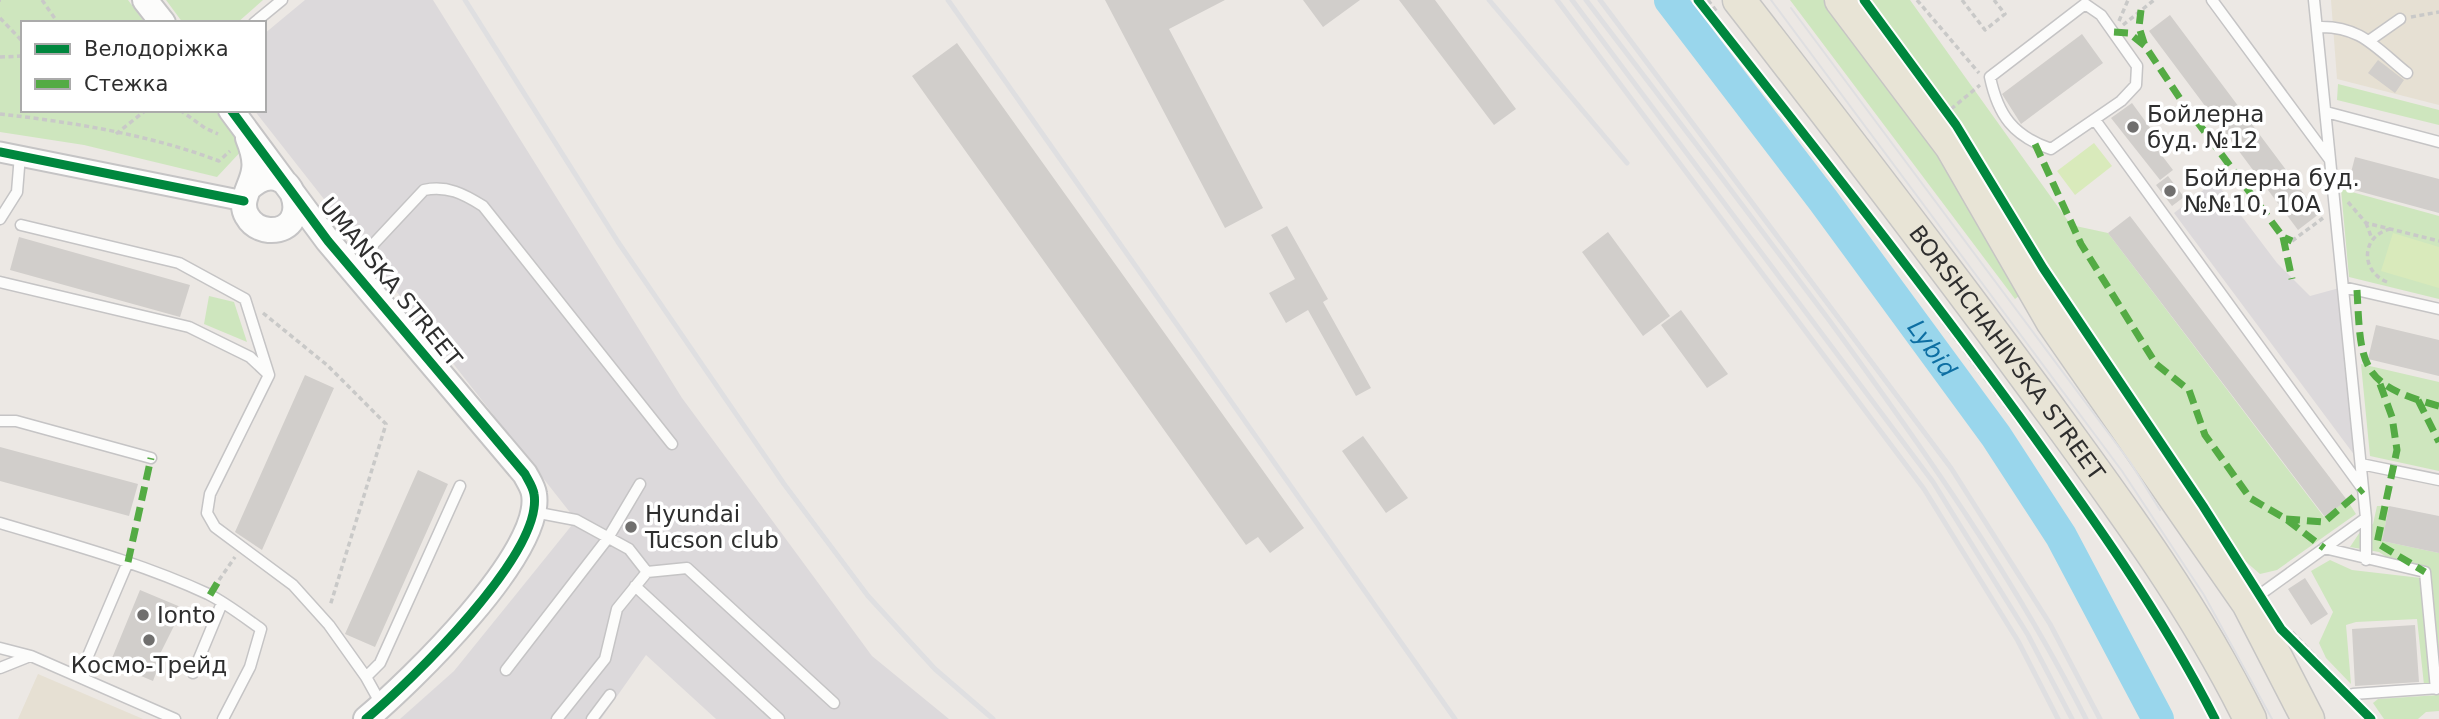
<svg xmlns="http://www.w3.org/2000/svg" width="2439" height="719" viewBox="0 0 2439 719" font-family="'DejaVu Sans',sans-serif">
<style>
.industrial{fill:#dcd9db}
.education{fill:#e6e0d3}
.green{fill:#cee6be}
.pitch{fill:#d9eabb}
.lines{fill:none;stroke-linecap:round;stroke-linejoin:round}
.river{stroke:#99d6ec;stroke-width:32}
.building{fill:#d1cecb}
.service-casing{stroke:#c5c4c5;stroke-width:13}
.minor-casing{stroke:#c5c4c5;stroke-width:23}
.tertiary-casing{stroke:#c5c4c5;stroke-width:28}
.primary-casing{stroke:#c6c5c4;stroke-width:35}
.path{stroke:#c9c9c8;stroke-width:3.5;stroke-dasharray:5 3.5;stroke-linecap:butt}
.service{stroke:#fcfcfb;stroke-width:10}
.minor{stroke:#fcfcfb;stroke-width:19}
.tertiary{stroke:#fcfcfb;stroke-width:24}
.primary{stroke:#e8e4d6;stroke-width:32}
.tram{stroke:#dfdfe1;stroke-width:2}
.rail{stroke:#dfdfe1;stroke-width:5}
.quiet{stroke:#54ab44;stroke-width:7;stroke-dasharray:14 7;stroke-linecap:butt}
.cycleway-casing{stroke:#fff;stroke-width:13}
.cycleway{stroke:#00873e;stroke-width:9}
.poi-dot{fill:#706f6e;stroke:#fff;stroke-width:2.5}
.labels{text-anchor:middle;stroke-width:7;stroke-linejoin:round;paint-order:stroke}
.poi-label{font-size:23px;fill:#2e2e2e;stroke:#fff;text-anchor:start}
.street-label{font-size:23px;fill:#2e2e2e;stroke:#fff}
.water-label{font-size:24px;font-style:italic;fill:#0d6fa3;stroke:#fff}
</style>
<rect width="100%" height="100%" fill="#ece8e4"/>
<path class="industrial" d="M305,0h128l249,398 190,258 77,63h-233l-70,-64 -45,64h-201l54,-48 122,-151 -322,-410h10v-76z
M2215,181l62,82 33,33 33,-9 18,177 -187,-251z"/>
<path class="education" d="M2331,0h108v105l-102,-26z
M38,674l105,45h-125z"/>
<path class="green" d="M0,0h128l17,23h-122v87h192l30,37 -28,30 -133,-32 -84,-13z
M166,0h97l-26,23h-54z
M1790,0h35l134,185 60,111 -4,3z
M1868,0h42l161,225 37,8 216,284 23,-17 9,14 -79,56 -17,4 -15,-13 -180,-266 -105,-171z
M2338,84l101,26v15l-102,-25z
M2341,189l98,27v83l-90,-22z
M209,296l25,6 13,40 -43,-18z
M2361,364l78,18v89l-69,-15z
M2377,506h12l-7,35 57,12v135l-14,-116 -31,-10 -15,-10 -29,-5 10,-15 13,-8z
M2330,560l22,10 69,8 9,106 -6,1 -7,-66 -61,3 -10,3 5,59 -25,-26 -7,-15 14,-31 -22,-41z
M2439,695v16l-13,1 -8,7h-34l-11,-16 5,-4z"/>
<path class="pitch" d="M2094,143l18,23 -37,29 -18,-24z
M2393,233l46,14v41l-58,-17z"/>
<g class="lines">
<path class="river" id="s1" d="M1670,0l153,200 173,236 65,100 97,183"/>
</g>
<path class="building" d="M1105,0h120l-56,29 94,179 -38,20z
M1303,0h57l-37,27z
M1399,0h36l81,109 -22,16z
M2170,15l149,199 -21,16 -149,-199z
M2082,34l21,29 -82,61 -19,-30z
M957,43l347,485 -34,25 -12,-16 -12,8 -334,-469z
M2378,60l26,20 -9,13 -27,-20z
M2132,103l24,33 -6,4 23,30 -13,10 -49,-62z
M2355,157l84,22v34l-92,-25z
M2168,176l16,21 -12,9 -16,-21z
M2130,216l217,284 -22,17 -217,-284z
M1287,226l41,73 -5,3 48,86 -15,8 -48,-86 -22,13 -17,-30 26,-14 -24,-44z
M1608,232l62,84 -27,20 -61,-84z
M19,237l171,48 -10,32 -170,-47z
M1681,310l47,64 -21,14 -46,-63z
M2376,325l63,15v36l-71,-17z
M305,375l29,13 -72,162 -27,-18z
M1363,436l45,62 -22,15 -44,-62z
M0,447l138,37 -9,32 -129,-35z
M418,470l30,14 -73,163 -30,-13z
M2389,506l50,10v37l-57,-12z
M2305,578l23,36 -17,11 -23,-36z
M140,590l43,18 -26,52 3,2 -7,19 -43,-18z
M2415,625l4,57 -64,4 -3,-57z"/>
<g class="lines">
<defs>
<path id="service" d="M2212,0l118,160
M2314,0l52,518
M2085,4l16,11 36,51 -1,19 -15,16 -70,48c-38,-13 -53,-34 -61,-72z
M254,23l28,-23
M2317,27c43,-2 59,21 90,46
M2370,40l30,-21
M2326,112l113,30
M2095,120l267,368
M0,219l17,-27 3,-37
M21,225l158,38 66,36 24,76 -59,119 -3,19 8,14 78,58 36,40 37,52
M351,268l73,-78c23,-5 40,4 59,16l189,238
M0,282l189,45 61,30 16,15
M2343,287l96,22
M0,421h16l135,37
M2361,464l78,16
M534,512l42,8 53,29 18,23
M0,523c70,21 141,40 208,71 18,9 36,23 53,35l-11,38 -27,52
M2324,548l101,24 11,117
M635,586l144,133
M2251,601l115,-83v42
M0,648l31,8 144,63
M0,668l30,-12
M506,670l102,-132 32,-54
M193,673l29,-70
M79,677l49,-115
M2353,694l86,-6
M381,704l-15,-27 14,-14 80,-177
M557,719l48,-60 12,-50 30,-37 40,-4 147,135
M592,719l18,-24"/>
<path id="minor" d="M0,152l244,49"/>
<path id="tertiary" d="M145,0l18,23
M231,110l97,131 197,233c3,6 8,13 9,20 10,59 -124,188 -168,225
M248,189c43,-42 70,44 21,41 -9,-1 -17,-5 -22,-14 -9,-15 5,-30 7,-46 2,-11 -2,-22 -6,-32"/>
<g id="primary">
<path id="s2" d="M1739,0c102,131 203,263 301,396 76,104 153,207 210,323"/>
<path d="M1841,0l110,146 101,175 196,282 60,116"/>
</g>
</defs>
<use href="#service" class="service-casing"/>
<use href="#minor" class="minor-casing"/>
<use href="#tertiary" class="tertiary-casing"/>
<use href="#primary" class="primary-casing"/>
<path class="path" d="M0,0h1
M42,0l16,23
M1708,0l9,12
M1917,0l62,73
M1962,0l23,30 20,-16 -11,-14
M2411,17l28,-5
M0,18l23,24
M2119,21l9,-21
M2123,25l31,-25
M0,57l23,-1
M1951,109l29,-24
M180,110l25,18 13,6
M0,114c72,8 151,21 219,47l11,-10
M116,134l30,-24
M2348,202l18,21 73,18
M2366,223l6,16
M2292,241l31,-23
M1900,251l12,29c104,142 217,282 299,439
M2387,282c-27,-11 -26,-46 3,-53
M263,313l64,52 59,59 -56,182
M219,580l16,-23
M2292,632l53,55
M2365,707l12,12"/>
<use href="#service" class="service"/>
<use href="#minor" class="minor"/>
<use href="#tertiary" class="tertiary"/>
<use href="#primary" class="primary"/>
<path class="tram" d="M1771,0l351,471 82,124 68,124
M1791,8l339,454 30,48"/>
<path class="rail" d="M465,0l153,242 166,242 84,112 67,73 58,50
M948,0l507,719
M1489,0l138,163
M1557,0l367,489 94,152 40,78
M1572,0l361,482 95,153 44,84
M1586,0c81,106 163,213 243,320 94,128 185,257 257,399
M1600,0l351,468 99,156 50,95"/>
<path class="quiet" d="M2141,10l-2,17 6,19
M2114,32l15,1 16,13 36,54 102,137 9,4
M2035,144l46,100 75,120 33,26 16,45 45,63 36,21 38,29
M2283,237l9,42
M2357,290c4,75 2,95 82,116
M2380,384l12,33 5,33 -20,93 48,29
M2418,400l21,42
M2286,519l38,3 39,-33
M128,562l23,-104
M210,595l9,-15"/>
<defs>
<path id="cycleway" d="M1698,0c109,138 218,275 321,416 71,98 141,195 196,303
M1864,0l92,125 87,143 160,238 78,123 90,90
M231,110l97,131 197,233c3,6 8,13 9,20 10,59 -124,188 -168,225
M0,152l244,49"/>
</defs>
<use href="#cycleway" class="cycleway-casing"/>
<use href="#cycleway" class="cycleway"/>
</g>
<g class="poi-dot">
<circle cx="2133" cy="127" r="7"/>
<circle cx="2170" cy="191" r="7"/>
<circle cx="631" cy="527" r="7"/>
<circle cx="143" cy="615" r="7"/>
<circle cx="149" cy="640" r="7"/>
</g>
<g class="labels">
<g class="poi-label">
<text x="2147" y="122">Бойлерна<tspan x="2147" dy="26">буд. №12</tspan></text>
<text x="2184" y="186">Бойлерна буд.<tspan x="2184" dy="26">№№10, 10А</tspan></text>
<text x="645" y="522">Hyundai<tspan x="645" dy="26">Tucson club</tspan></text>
<text x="157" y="623">Ionto</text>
<text x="149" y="673" text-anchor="middle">Космо-Трейд</text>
</g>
<g class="street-label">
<text transform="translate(391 282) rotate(51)" y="8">UMANSKA STREET</text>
<text dy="8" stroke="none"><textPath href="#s2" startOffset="443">BORSHCHAHIVSKA STREET</textPath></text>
</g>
<g class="water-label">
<text dy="8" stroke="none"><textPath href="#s1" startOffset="436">Lybid</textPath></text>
</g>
</g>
<rect x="21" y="21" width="245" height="91" fill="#ffffff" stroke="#ababab" stroke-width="2"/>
<rect x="35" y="44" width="35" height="10" fill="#00873e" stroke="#ababab" stroke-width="2"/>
<text x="84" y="56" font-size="21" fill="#2e2e2e">Велодоріжка</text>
<rect x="35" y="79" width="35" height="10" fill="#54ab44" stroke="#ababab" stroke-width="2"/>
<text x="84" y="91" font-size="21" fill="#2e2e2e">Стежка</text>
</svg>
